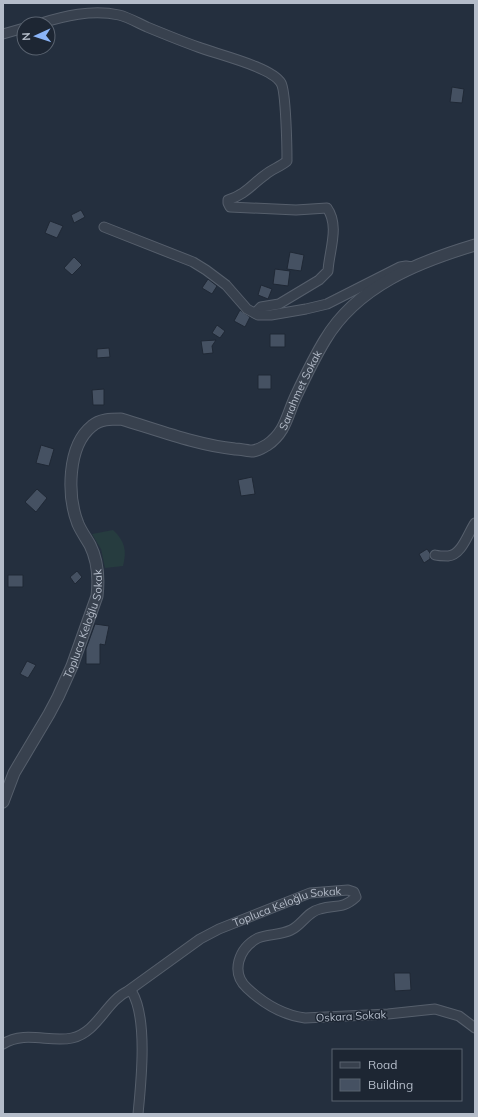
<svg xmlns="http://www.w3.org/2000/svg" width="478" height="1117" viewBox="0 0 478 1117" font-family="Mulish,sans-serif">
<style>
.green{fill:#263c3f}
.building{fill:#455162;stroke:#1f2835}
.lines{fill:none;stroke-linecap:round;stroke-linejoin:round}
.minor-casing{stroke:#565f6c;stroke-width:11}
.tertiary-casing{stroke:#565f6c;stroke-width:13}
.minor{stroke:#38414e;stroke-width:9}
.tertiary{stroke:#38414e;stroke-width:11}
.labels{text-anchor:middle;stroke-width:3;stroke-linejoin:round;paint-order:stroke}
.street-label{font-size:11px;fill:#b4bcc9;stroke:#1d2633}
</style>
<rect width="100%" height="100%" fill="#242f3e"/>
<path class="green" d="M113,530c12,11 14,21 10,36l-18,2 -4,-19 -9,-15z"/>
<path class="building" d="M452,87l12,2 -2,14 -12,-1z
M81,210l4,7 -11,6 -3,-8z
M50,221l13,5 -6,12 -12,-5z
M290,252l14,3 -3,16 -14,-2z
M74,257l8,8 -10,10 -8,-7z
M275,269l15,2 -2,15 -15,-2z
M208,279l9,7 -5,8 -10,-6z
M261,285l11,4 -4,10 -10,-4z
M240,310l10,7 -5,10 -11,-6z
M217,325l8,6 -5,7 -8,-5z
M270,334h15v13h-15z
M216,340l-4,6 1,7 -10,1 -2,-13z
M109,348l1,9 -13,1v-9z
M258,375h13v14h-13z
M104,389v16h-11l-1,-15z
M41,445l13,4 -5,17 -13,-3z
M252,477l3,17 -14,2 -3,-16z
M37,489l10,9 -11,14 -11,-10z
M427,549l3,4v6l-6,4 -5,-9z
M77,571l5,6 -7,7 -5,-7z
M8,575h15v12h-15z
M95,624l14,2 -4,19 -5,-1v20h-14v-15z
M27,661l9,4 -8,13 -8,-4z
M394,973h16l1,17 -16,1z"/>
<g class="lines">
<defs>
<g id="minor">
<path d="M38,24c26,-8 54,-15 81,-9 9,2 19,8 28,12 17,7 34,14 51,20 18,7 74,20 83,36 5,8 6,66 6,78 -7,6 -15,8 -22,14 -14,10 -19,19 -37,25v3l2,4 66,3 31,-2c13,18 2,43 1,63l-9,9 -40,24 -18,3 -6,6"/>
<path d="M3,34l21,-6"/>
<path d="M104,227l89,35 13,8 20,15 21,24 11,6h13l35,-6 21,-5 73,-37 6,-1 6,1"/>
<path d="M435,555c4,1 9,1 13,1 14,-1 20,-23 27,-33"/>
<path d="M128,991l4,1c16,27 9,91 6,122"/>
<path id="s1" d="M3,1044c22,-14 47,-1 69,-6 26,-6 34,-37 56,-47l72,-52 19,-10 91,-36 38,-3 6,2 2,5c-14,13 -21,7 -36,12 -13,3 -18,16 -29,21 -10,5 -23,4 -33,8 -19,10 -28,34 -11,50 17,16 35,27 58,30l83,-4 47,-5 24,7 16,12"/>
</g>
<g id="tertiary">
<path id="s2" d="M3,802l11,-29 35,-59 9,-17 14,-31 25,-70c2,-17 1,-35 -7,-51 -4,-7 -9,-14 -12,-21 -11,-28 -11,-78 14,-98 8,-7 19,-7 29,-7 37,11 76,26 114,30 6,0 13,2 18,2 6,-1 10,-4 14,-6 19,-13 20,-30 29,-49 9,-19 18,-38 29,-56 32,-54 93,-78 150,-95"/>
</g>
</defs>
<use href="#minor" class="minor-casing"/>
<use href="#tertiary" class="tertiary-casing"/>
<use href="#minor" class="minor"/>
<use href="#tertiary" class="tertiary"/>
</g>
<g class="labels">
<g class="street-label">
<text dy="4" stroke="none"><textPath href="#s2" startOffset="655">Sarıahmet Sokak</textPath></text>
<text dy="4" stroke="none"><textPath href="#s2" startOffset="197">Topluca Keloğlu Sokak</textPath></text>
<text dy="4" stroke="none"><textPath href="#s1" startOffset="327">Topluca Keloğlu Sokak</textPath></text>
<text transform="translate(351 1016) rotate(-3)" y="4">Oskara Sokak</text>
</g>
</g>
<rect width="478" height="1117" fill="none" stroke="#b4bcc9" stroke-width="8"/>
<rect x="332" y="1049" width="130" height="52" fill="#1d2633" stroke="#59626f"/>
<rect x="340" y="1062" width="20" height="6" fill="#38414e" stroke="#59626f"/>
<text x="368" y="1069" font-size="12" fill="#b4bcc9">Road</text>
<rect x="340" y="1079" width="20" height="12" fill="#455162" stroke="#59626f"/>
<text x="368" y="1089" font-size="12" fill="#b4bcc9">Building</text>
<g transform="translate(36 36) rotate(267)"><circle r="19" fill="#1d2633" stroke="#59626f"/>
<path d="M0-3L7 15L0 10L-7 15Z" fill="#8ab4f8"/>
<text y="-6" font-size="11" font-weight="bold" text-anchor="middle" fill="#b4bcc9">N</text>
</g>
</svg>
